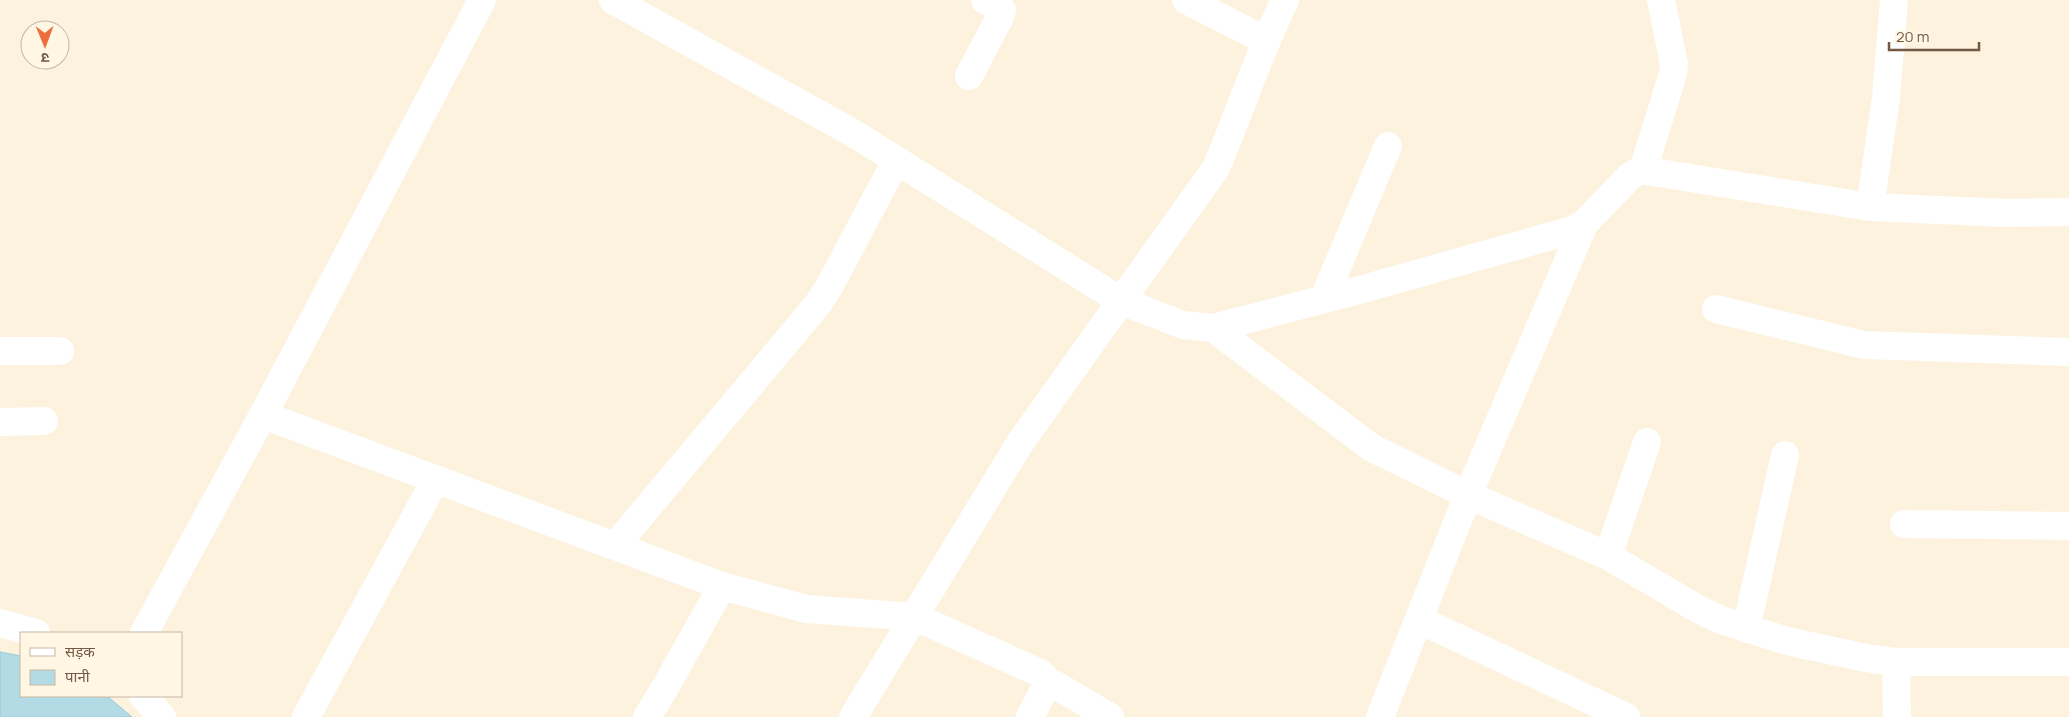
<svg xmlns="http://www.w3.org/2000/svg" width="2069" height="717" viewBox="0 0 2069 717" font-family="Manrope,'Noto Sans Devanagari',sans-serif">
<style>
.water{fill:#b2dbe6;stroke:#98cad8}
.lines{fill:none;stroke-linecap:round;stroke-linejoin:round}
.street{stroke:#fff;stroke-width:28}
.secondary{stroke:#fff;stroke-width:28}
</style>
<rect width="100%" height="100%" fill="#fdf2dd"/>
<path class="water" d="M0,652l21,4v40h86l25,21h-132z"/>
<g class="lines">
<path class="street" d="M613,0l240,133 268,168 62,24 30,3 159,120 96,47 140,61 90,53 23,11 66,21 79,17 30,4h173
M1186,0l79,40
M969,76l32,-61 1,-5 -3,-3 -14,-7
M1643,170l30,-96 1,-10 -13,-64
M1870,207l16,-109 8,-98
M1324,298l64,-152
M1716,309l148,36 205,7
M1213,328l150,-39 206,-58 15,-7 46,-48 11,-6 229,37 137,6 62,-1
M0,351h60
M263,415l459,171 84,23 109,8 125,56 7,7 -1,6 -16,31
M0,422l44,-1
M1904,524l165,2
M616,545l202,-241 11,-17 67,-126
M1608,556l39,-114
M1420,620l206,97
M1746,629l39,-174
M1896,662l1,55
M1047,680l63,37
M143,696l19,21
M306,717l130,-238
M647,717l19,-31 56,-100
M853,717l167,-274 196,-275c24,-56 42,-113 69,-168
M1380,717l88,-222 116,-271"/>
<path class="secondary" d="M0,623l36,10
M144,633l119,-218 219,-415"/>
</g>
<rect x="20" y="632" width="162" height="65" fill="#fff6e4" stroke="#c7b7a4"/>
<rect x="30" y="648" width="25" height="8" fill="#ffffff" stroke="#c7b7a4"/>
<text x="65" y="657" font-size="15" fill="#725845">सड़क</text>
<rect x="30" y="670" width="25" height="15" fill="#b2dbe6" stroke="#c7b7a4"/>
<text x="65" y="682" font-size="15" fill="#725845">पानी</text>
<g transform="translate(45 45) rotate(179)"><circle r="24" fill="#fff6e4" stroke="#c7b7a4"/>
<path d="M0-4L9 19L0 12L-9 19Z" fill="#ec6e3d"/>
<text y="-8" font-size="14" font-weight="bold" text-anchor="middle" fill="#725845">उ</text>
</g>
<path d="M1889 42v8h90v-8" fill="none" stroke="#725845" stroke-width="2.5"/>
<text x="1896" y="42" font-size="15" fill="#725845" stroke="#fff6e4" stroke-width="4" paint-order="stroke">20 m</text>
</svg>
